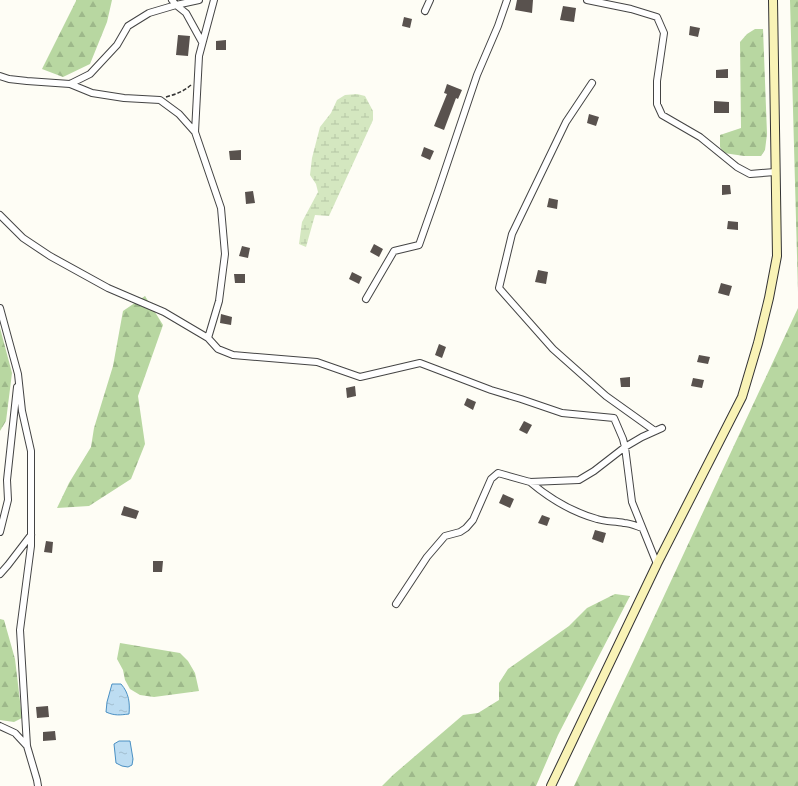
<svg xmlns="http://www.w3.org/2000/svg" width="798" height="786" viewBox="0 0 798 786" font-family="'Times New Roman',serif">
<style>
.forest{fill:url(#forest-firs)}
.wetland{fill:url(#wetland-marsh)}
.water{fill:url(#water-ripples);stroke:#4a90c3}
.building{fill:#59524e}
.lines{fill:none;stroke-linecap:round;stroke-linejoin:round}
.street-casing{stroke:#444;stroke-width:8}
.secondary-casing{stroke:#333;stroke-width:10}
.path{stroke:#333;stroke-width:1.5;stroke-dasharray:4 2;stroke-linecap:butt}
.street{stroke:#fff;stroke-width:6}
.secondary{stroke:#f9f3b6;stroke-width:8}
</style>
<defs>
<pattern id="forest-firs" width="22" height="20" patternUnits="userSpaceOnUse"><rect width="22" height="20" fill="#b8d7a1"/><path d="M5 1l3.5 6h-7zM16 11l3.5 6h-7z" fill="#9db88a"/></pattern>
<pattern id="wetland-marsh" width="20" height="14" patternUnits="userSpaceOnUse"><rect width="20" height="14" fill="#d4e7c0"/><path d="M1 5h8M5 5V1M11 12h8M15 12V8" fill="none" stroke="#b5c5a4"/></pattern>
<pattern id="water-ripples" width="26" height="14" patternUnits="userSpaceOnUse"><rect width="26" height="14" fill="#bdddf2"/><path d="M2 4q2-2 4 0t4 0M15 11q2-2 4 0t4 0" fill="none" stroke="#a1bdce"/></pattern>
</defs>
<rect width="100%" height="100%" fill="#fefdf5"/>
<path class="forest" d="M76,0h36l-5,22 -17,42 -27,13 -21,-8 34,-68z
M790,0h8v292z
M755,29h8l4,105 -2,16 -4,6h-17l-20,-3 -4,-6v-12l21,-7 -1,-86 7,-8z
M145,296l18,29 -25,71 7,48 -14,35 -42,27 -32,2 12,-25 22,-36 3,-19 19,-62 10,-55z
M798,308v478h-224l70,-147z
M0,328l12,45 -6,48 -6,10z
M615,594l15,2 -72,139 -22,51h-154l11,-11 70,-60 15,-2 21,-13v-17l9,-14 61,-43 18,-18z
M0,619l4,1 11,39 7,59 -8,4 -14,-2z
M120,643l60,10 8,8 7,12 4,18 -45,6 -14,-2 -10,-6 -5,-9 -2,-10 -6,-11z"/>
<path class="wetland" d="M357,94l8,2 8,15v9l-44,96 -14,-1 -9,32 -7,-3 3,-22 16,-30 -2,-8 -6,-9 2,-17 8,-31 11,-14 6,-13 8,-5z"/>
<path class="water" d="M112,684h9c8,9 9,19 8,30 -9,1 -14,2 -23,-2l1,-10z
M119,741h11l3,18 -1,6 -4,2 -6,-1 -6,-3 -2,-19z"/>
<path class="building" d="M517,0h16l-1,13 -17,-3z
M563,6l13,2 -2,14 -14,-2z
M404,17l8,2 -2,9 -8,-2z
M690,26l10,2 -2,9 -9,-2z
M178,35l12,1 -2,20 -12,-1z
M226,40v10h-10v-9z
M728,69v9h-12v-8z
M447,84l15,6 -4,9 -2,-1 -12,32 -10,-4 13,-32 -3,-1z
M714,101l15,1v11h-15z
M589,114l10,3 -3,9 -9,-3z
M424,147l10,4 -4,9 -9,-4z
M241,150v10h-11l-1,-9z
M722,185h8l1,9 -9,1z
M253,191l2,12 -9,1 -1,-12z
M549,198l9,2 -1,9 -10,-2z
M728,221l10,1v8l-11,-1z
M374,244l9,5 -4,8 -9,-5z
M242,246l8,2 -2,10 -9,-2z
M538,270l10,2 -2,12 -11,-2z
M352,272l10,5 -3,7 -10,-5z
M234,274h11v9h-10z
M721,283l11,3 -3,10 -11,-3z
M221,314l11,3 -1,8 -11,-2z
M439,344l7,3 -4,11 -7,-3z
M699,355l11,2 -2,7 -11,-2z
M630,377v10h-9l-1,-9z
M693,378l11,2 -2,8 -11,-2z
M355,386l1,10 -9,2 -1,-10z
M467,398l9,4 -3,8 -9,-5z
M524,421l8,4 -5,9 -8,-4z
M503,494l11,5 -4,9 -11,-5z
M124,506l15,5 -3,8 -15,-4z
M542,515l8,3 -3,8 -9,-3z
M595,530l11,3 -3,10 -11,-4z
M46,541l7,1 -1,11 -8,-1z
M153,561h10l-1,11h-9z
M48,706l1,11 -12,1 -1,-11z
M55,731l1,9 -13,1v-9z"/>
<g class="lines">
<defs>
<path id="street" d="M172,0l4,5 10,8 16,29
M214,0l-15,56 -4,76 26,76 4,46 -6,47 -11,37 10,11 15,6 84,7 43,15 60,-14 71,27 30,9 41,14 52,5 9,21 2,8 7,55 25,62
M587,0l44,9 26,8 7,16 -7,48v23l5,11 38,22 37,30 13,7 25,-2
M425,11l5,-11
M0,76l9,3 18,2 43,3 20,-10 27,-29 11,-19 21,-13 27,-8 23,-5
M592,83l-26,39 -54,112 -13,54 54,61 53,47 49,35
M70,84l22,9 32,5 36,2 19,14 16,18
M0,215l23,23 27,18 58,32 56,24 44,26
M366,299l28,-48 25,-6 19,-54 39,-116 21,-49 9,-26
M0,308l18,66 4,37 9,40v95l-11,84 7,116 10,34 1,6
M530,482c19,16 42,30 67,37 9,3 18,2 27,4 6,0 12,3 18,5
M0,532l8,-32 -1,-20 10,-93
M0,574l8,-9 23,-30
M396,604l31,-47 18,-21 15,-4 6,-4 7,-8 18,-41 7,-6 32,9 49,-2 15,-9 31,-24 17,-10 20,-9
M0,726l15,7 12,13"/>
<path id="secondary" d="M551,786l106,-222 85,-167 16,-54 11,-45 8,-42 -4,-256"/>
</defs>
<use href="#street" class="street-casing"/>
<use href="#secondary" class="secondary-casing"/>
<path class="path" d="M166,97c10,-3 17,-5 25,-12"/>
<use href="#street" class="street"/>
<use href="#secondary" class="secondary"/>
</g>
</svg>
